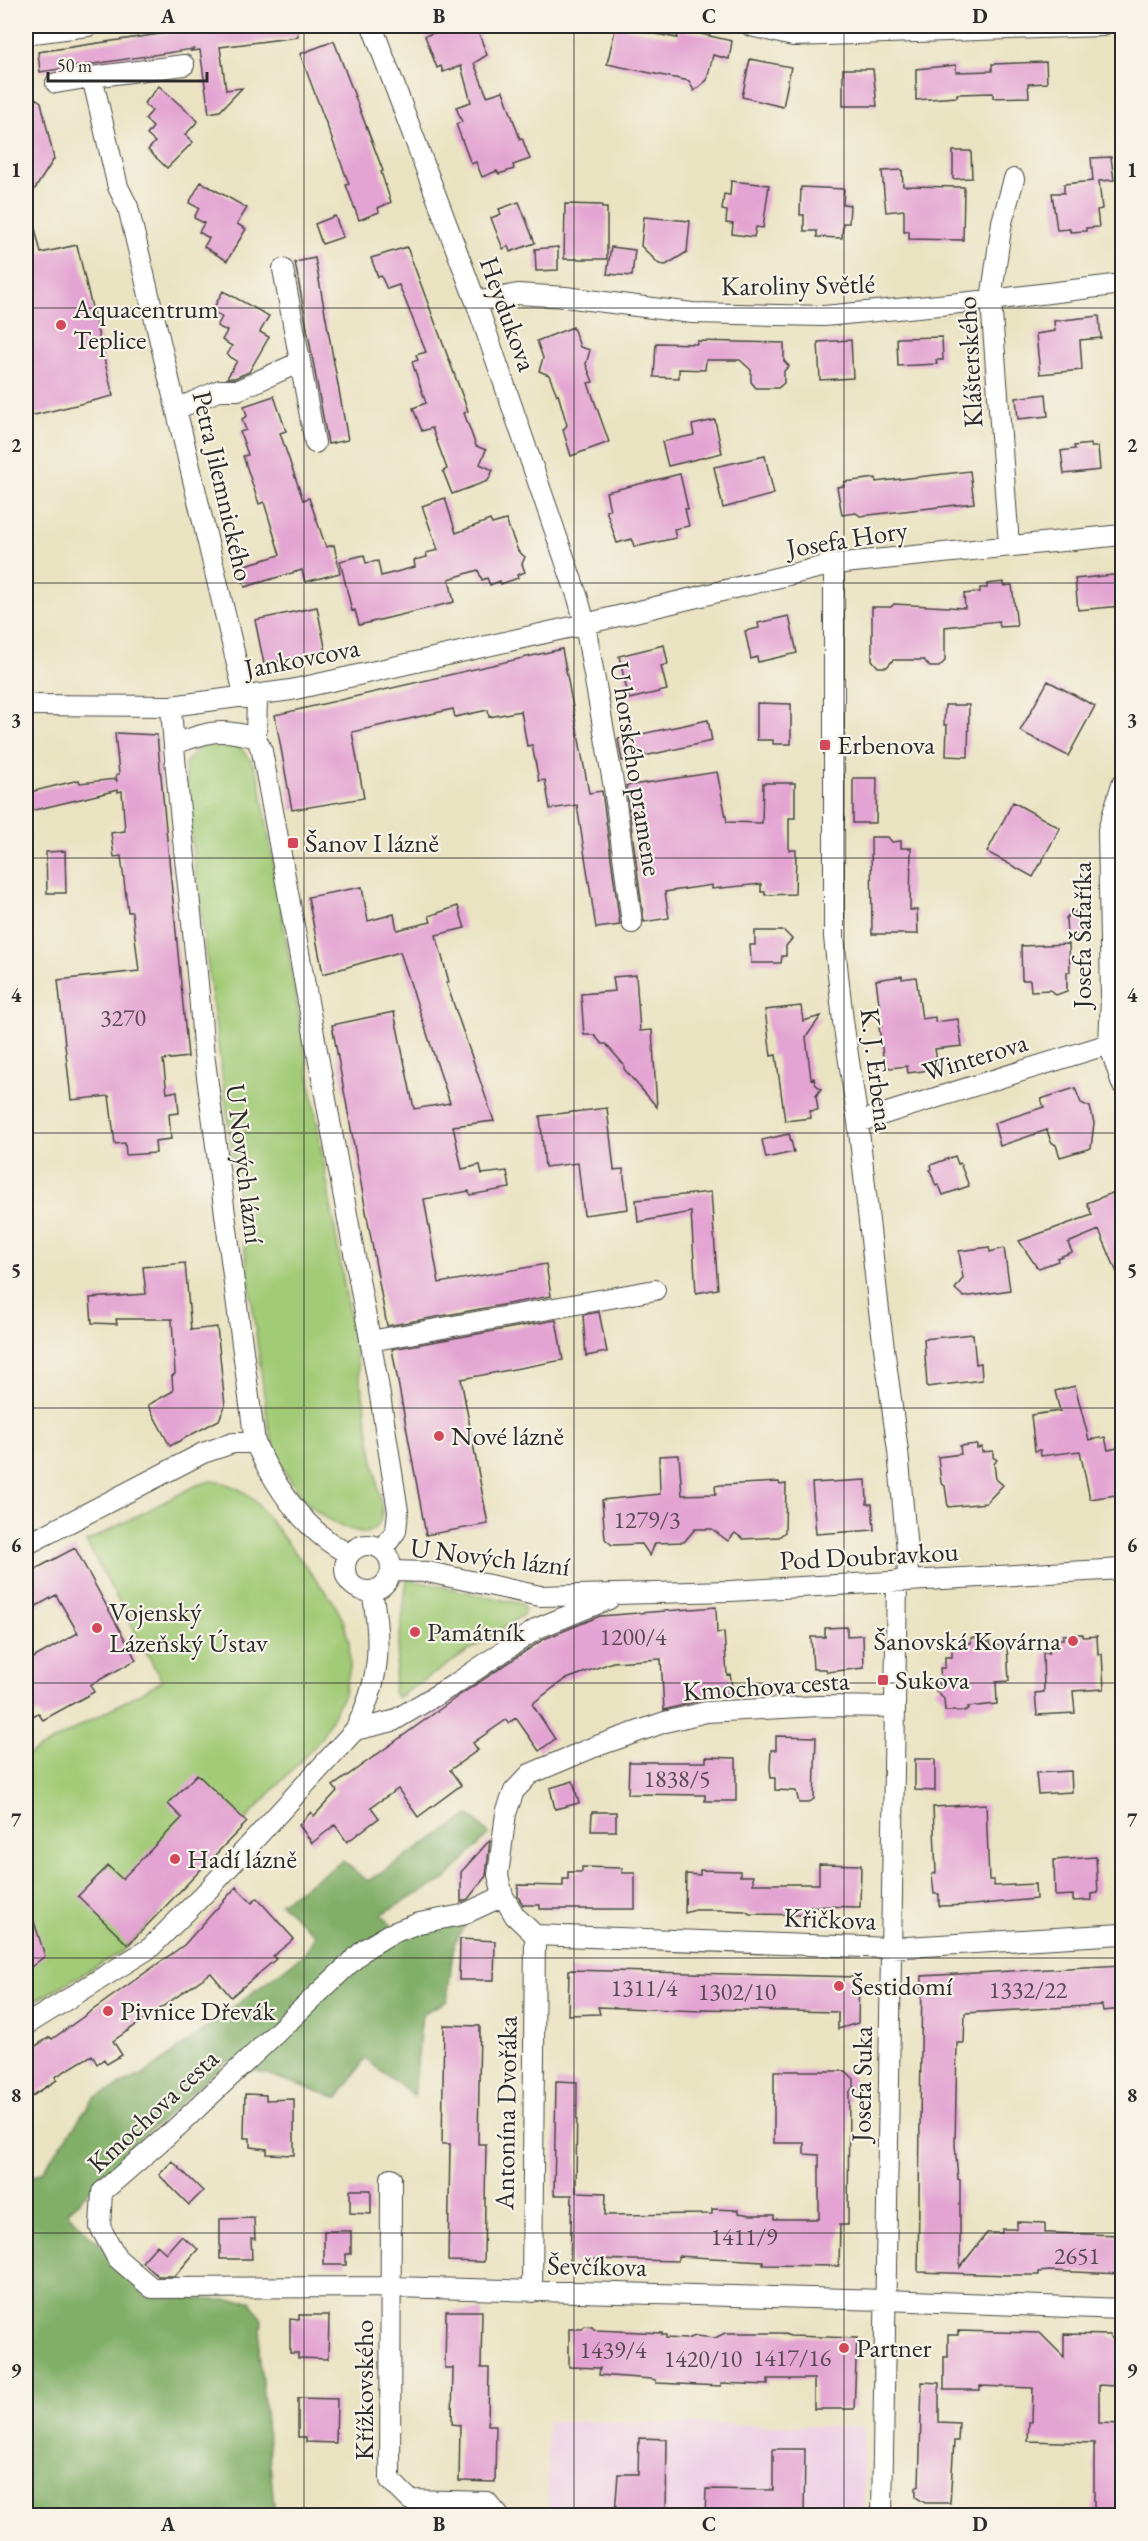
<svg xmlns="http://www.w3.org/2000/svg" width="1148" height="2541" viewBox="0 0 1148 2541" font-family="'EB Garamond',serif">
<style>
.built{fill:#efd0e6}
.green{fill:#a2cb77;stroke:#667b51;stroke-width:1.5}
.forest{fill:#81af68;stroke:#566d4a;stroke-width:1.5}
.building{fill:#e4a4d3}
.lines{fill:none;stroke-linecap:round;stroke-linejoin:round}
.street-casing{stroke:#484742;stroke-width:22}
.street{stroke:#fff;stroke-width:20}
.grid{fill:none;stroke:#2b2b2b;stroke-width:1.5;stroke-opacity:0.55}
.poi-dot{fill:#d1495b;stroke:#f7f3e8;stroke-width:2}
.labels{text-anchor:middle;stroke-width:4.5;stroke-linejoin:round;paint-order:stroke}
.number-label{font-size:24px;fill:#594955}
.street-label{font-size:27px;fill:#2b2b2b;stroke:#f7f3e8}
.poi-label{font-size:27px;fill:#2b2b2b;stroke:#f7f3e8;text-anchor:start}
.neatline{fill:none;stroke:#2b2b2b;stroke-width:2}
.grid-label{font-size:20px;text-anchor:middle;font-weight:bold;fill:#2b2b2b}
</style>
<rect width="100%" height="100%" fill="#f7f3e8"/>
<filter id="ink" filterUnits="userSpaceOnUse"><feTurbulence type="fractalNoise" baseFrequency=".0167" numOctaves="2"/><feDisplacementMap in="SourceGraphic" scale="12" xChannelSelector="R" yChannelSelector="G"/><feConvolveMatrix kernelMatrix="1 2 1 2 8 2 1 2 1" color-interpolation-filters="sRGB"/></filter>
<filter id="wash" filterUnits="userSpaceOnUse"><feTurbulence type="fractalNoise" baseFrequency=".008" numOctaves="4" result="noise"/><feDisplacementMap in="SourceGraphic" scale="24" xChannelSelector="R" yChannelSelector="G"/><feGaussianBlur stdDeviation="1.35" result="paint"/><feColorMatrix in="noise" values="0 0 0 0 0 0 0 0 0 0 0 0 0 0 0 0 0 1.4 0 .05"/><feComposite in="paint" operator="in"/></filter>
<g filter="url(#wash)">
<rect width="100%" height="100%" fill="#eae3c2"/>
<path class="built" d="M547,2421l317,6v88h-316z"/>
<path class="green" d="M223,740c20,5 29,19 36,38l123,732c0,12 -5,19 -16,23 -57,-9 -85,-57 -98,-108l-76,-579 -7,-82 16,-20z
M212,1481c18,2 28,7 42,19l78,100 11,20 6,22 1,26 -6,26 -24,46 -198,212 -96,54v-250l136,-75 -76,-139 111,-57z
M407,1579l114,25 4,5 -2,6 -126,83 -4,-6z"/>
<path class="forest" d="M470,1815l19,19 -43,45 -65,35 22,24 66,-19 -15,25 -7,57 -25,13 -8,82 -49,-37 -27,39 -111,-37 -88,79 -71,72 18,20 31,26 28,39 106,4 11,19 -3,31 16,164 -249,1v-336l16,-8 52,-74 55,-27 156,-118 10,-18 -35,-32 63,-42 25,20z"/>
<g id="blocks">
<path class="building" d="M214,26h83l1,11 -78,10 6,43 16,-2 -22,23 -11,2 -9,-63 -9,1 2,-2 -153,23 -2,-20z
M452,26h24l11,29 -13,8 13,33 16,-5 17,48 2,-1 8,21 -17,6 1,4 -15,5 -2,-3 -15,6 -6,-15 -5,2 -15,-40 6,-2 -6,-15 15,-5 -10,-36 -18,6 -2,-6 -4,2 -12,-32z
M616,26l61,12 2,-9 53,12 -3,18 -16,-4 -6,25 -13,11 -5,-10 -82,-17z
M334,41l49,130 -2,1 10,30 -13,6 1,4 -20,8 -13,-35 3,-1 -49,-130z
M750,59l41,8 -8,40 -41,-10z
M1046,62l1,21 -19,1 1,13 -36,1v-5l-36,1v3l-41,3v-31l40,-4v7l36,-1v-7z
M843,69h30l4,37h-34z
M159,86l39,35 -13,14 8,7 -26,26 -19,-18 7,-8 -8,-7 6,-8 -8,-8 7,-8 -8,-7z
M26,92l15,10 13,57 -28,44z
M953,151h18l1,27 -19,1z
M1111,157l3,23 -15,1 3,28 -5,1 2,17 -13,1v3l-16,1v-3l-13,1 -5,-37h12v-9l29,-3 -2,-23z
M902,170l1,16 61,1 -1,53 -54,-1v-8l-5,1v-22l-18,2 -2,-19 -2,-22z
M731,181l38,4 -6,43 -7,-1 -2,10 -22,-3 1,-10 -7,-1 1,-12 -5,-1 2,-16 6,1z
M201,182l46,26 -10,16 9,5 -19,32 -23,-14 5,-9 -10,-6 5,-9 -10,-5 5,-10 -10,-5z
M801,187l43,2 -1,15 7,1 -1,18h-6l-1,15 -25,-1v-6h-13v-16h-4z
M519,202l16,41 -25,9 -2,-6 -5,3 -12,-31 10,-4 -2,-5z
M565,204l37,1v3h5v51h-43z
M32,216l9,37 36,-8 36,151 -87,21v-200z
M335,216l8,21 -21,7 -7,-20z
M644,217l46,4 -3,31 -21,13 -7,-1 -18,-18z
M407,247l61,164 -4,2 12,33 10,4 -6,14 13,6 -5,11 -36,13 -9,-23 4,-2 -15,-41 -10,3 -9,-23 13,-5 -14,-41 6,-2 -2,-5 10,-3 -27,-67 -12,4 -6,-13 -3,1 -7,-19z
M558,247v23l-22,1 -1,-22z
M611,247l24,3 -3,26 -25,-2z
M315,258l33,182 -20,4 -33,-182z
M223,291l46,25 -9,16 9,5 -20,35 -14,6h-8l10,-17 -10,-6 5,-9 -10,-6 5,-9 -10,-5 5,-9 -10,-6z
M1099,316l2,22 -21,2 2,30 -42,4 -4,-40 19,-3 -1,-10z
M573,327l7,20 10,3 -4,14 7,18 -5,1 21,59 -38,14 -8,-26 4,-5 -9,-31 -1,1 -8,-20 -10,-4 4,-13 -6,-17z
M942,337l1,23h-7l1,4 -39,2 -1,-28z
M851,340l2,38 -33,2 -2,-38z
M697,341l87,2v18l5,5 -5,5v12l-6,5h-22l-5,-6v-12l-11,-10h-34l-1,10 -26,-1v9l-25,-1 2,-34 41,1z
M1046,394l2,22 -30,3 -2,-21z
M274,396l12,35 -6,2 23,67 6,-2 17,49 8,-2 6,28 -35,9 -3,-12 -57,17 -7,-20 42,-12 -16,-53 -5,2 -16,-48 5,-1 -8,-23 6,-2 -4,-11 5,-3 -3,-10z
M715,420l7,33 -54,13 -6,-24 32,-7 -2,-10z
M1091,444v3h7l2,23 -36,4 -3,-23 14,-2 -1,-3z
M765,456l9,38 -51,14 -9,-41z
M970,471l4,32 -114,13 -4,-3 -14,2 -5,-28 7,-1v-4l32,-4v4l7,-1z
M680,474l8,35h-3l4,17 -15,3 2,9 -42,9 -2,-8 -15,4 -11,-33h4l-4,-18z
M445,498l11,35 34,-13 2,4 14,-4 12,31 7,6 -3,7 3,8 -8,3 1,3 -17,6 -1,-3 -10,4 -3,-7 -5,2 -4,-10 -29,9 5,23 -95,23 -4,-15 -3,1 -12,-50 24,-6 2,8 12,-2 3,15 34,-9 -1,-7 13,-3 -1,-4 12,-3 -16,-44z
M1122,574v32l-44,4 -3,-31z
M1004,582v4l8,-1 5,41 -17,1 -1,-6 -54,6v34l-6,6h-9l-6,-7h-31l-6,7h-9l-6,-7v-53h19l3,-3 71,4 -1,-14 16,-2v-4h7v-4z
M317,607l9,45 -62,12 -9,-44z
M789,616l8,37 -39,9 -1,-5 -6,2 -6,-28 14,-3 -1,-5z
M664,645l4,19 -7,2 6,24 -38,9 -10,-43z
M562,649l27,144 13,-2 18,134 -24,3 -19,-123 -27,4 -5,-29 -6,1 -7,-36 -5,1 -6,-35 -32,6 -1,-7 -33,7 -2,-8 -101,23 12,66 -72,12 -17,-95z
M1048,681l47,25 -27,50 -48,-25z
M757,703l34,1v40h-18v-4h-16z
M945,705h24l-1,52 -22,-1 1,-31h-3z
M708,720l4,21 -90,20 -4,-22z
M115,733l42,2 31,322 -25,3 4,33 10,-2 2,22 -10,1 2,25 -16,2 1,12 -30,2 -1,-12 -10,1 -6,-48 -38,4 -13,-120 81,-9 -7,-59h-4l-7,-56 -7,1 -3,-24 14,-2 -3,-40 -4,1v-2l-92,22v-19l53,-13 1,3 36,-4 1,3 -1,-7 3,-1z
M717,772l10,50 35,1 1,-40h32v35h-6v32h7l-1,44 -30,1v-3h-4v-8l-49,5v-4l-47,7 4,26 -25,4 -18,-136z
M853,778h24l-1,45h-23z
M1013,802l47,26 -27,49 -46,-25z
M871,837h17l4,5 9,-1v7h10l-1,62h7l1,24h-46z
M65,851l1,42h-19l-1,-41z
M362,887l6,34 26,-7 3,16 34,-8 -2,-6 29,-10 7,22 -29,7 13,47h-3l48,139 -41,5 9,43 18,-4 2,9 25,-3 3,17 -40,7 -1,-4 -45,8 15,84 107,-19 5,32 -164,30 -55,-301 62,-13 20,97 36,-6 -50,-151 -77,22 -15,-77z
M1071,912h16l-2,24h-18l-1,-18z
M755,931h29l8,8 -6,7v10h-4l-1,7h-30l-1,-18h5z
M1069,944l1,28h-3v19l-11,4 -6,-5 -19,1 -1,-11h-8l-1,-34z
M636,975l4,56 12,-1 5,77 -33,-38v-4l-18,-21h-4l-8,-9h-10l-3,-41 34,-3 -2,-14z
M902,976v3l14,-2 6,42 13,-2v5l23,-3 4,27 -27,3 3,17 -15,5 -15,2 -1,-7 -17,2 -6,-5 -5,-36 3,-1 -6,-46z
M801,1006l2,15 18,-5 -15,21 5,42 3,-1 1,6 6,5 -5,7 2,14 -8,1 1,7 -26,3 -9,-66 -5,1 -6,-46z
M1075,1088l6,15 9,4 4,16 -3,25 -31,9 -4,-12 -5,-3 -4,-12 -47,16 -6,-23 50,-16 -3,-8z
M607,1108l7,62 9,-1 5,40 -44,6 -6,-52 -33,4 -5,-51z
M789,1134l5,18 -28,6 -4,-18z
M955,1156l3,8 2,-1 9,23 -26,9 -4,-10 -3,1 -6,-16 2,-1 -1,-4z
M1122,1189v95l-23,-54 -31,13 4,9 -15,6 1,3 -19,7 -3,-2 -17,-25 73,-26 -5,-12z
M711,1192l7,97 -22,4 -5,-81 -53,10 -2,-22z
M989,1247l1,5 14,-4 6,42 -46,7 -9,-8 8,-11 -4,-27z
M185,1263l6,67 26,-3 8,79 -6,14 -49,26 -22,-41 25,-14 -1,-15 3,-2 -3,-55h-56l1,5 -25,-1 -2,-25 56,-4 -3,-27z
M599,1312l8,40 -21,4 -3,-41z
M556,1320l7,40 -102,19 27,145 -62,11 -34,-186z
M973,1334l3,30 5,-1 1,17 -55,7 -3,-48z
M1075,1386l14,54 16,-3 3,13 14,-3v47l-32,5 -10,-48 -39,5 -1,-6 -5,1 -4,-36 29,-4 -5,-20z
M977,1444v4l5,-1v5l11,-1v6l4,3 -3,4 2,15 7,6 -17,18 -38,4 -3,-21 -4,-3 -3,-26 23,-3 -1,-8z
M679,1455l3,40 34,-1 -1,-8 6,-1 58,-3 1,3 6,-1 -1,48 -6,5 -36,2 -8,-6 -7,8 -16,-12h-17l-11,13 -29,1 -5,13 -8,-12 -30,1 -7,-6 -3,-39 58,-6 -1,-38z
M866,1480l1,24h5l2,26 -58,4 -4,-51z
M75,1548l61,112 -46,25 4,7 -51,28 -5,-7 -12,7v-58l52,-29 -22,-38 -30,17v-38z
M716,1607l1,26 7,-1 3,43 3,-1 3,18 -69,18 -3,-51 -48,3 -49,18 -32,24 23,35 -16,12 -23,-33 -8,5 -2,-3 -33,23 5,7 -28,20 11,15 -43,32 -20,-28 -27,18 8,11 -32,24 -12,-17 -23,18 -13,-18 12,-13 3,4 23,-25 -4,-5 124,-89 87,-58 56,-23z
M847,1627v9l16,-1 1,33 -37,4 -1,-3h-13l-2,-32h14v-9z
M1083,1634v3l14,-1 1,18h4l2,35 -31,2 2,22 -38,2 -2,-22 9,-1 -1,-39h6v-14h14v-4z
M971,1638h15l1,4h3l1,4 16,-1 2,36 -13,1 1,22 -29,3 1,3 -5,1h-19l-1,-12 -9,-9 6,-6 -1,-16h5v-11h7v-10l15,-1v-3h4z
M776,1736l40,1 -2,62 -6,4h-9l-3,-12 -21,-1v-12h-4l-1,-10 1,-18h5z
M706,1757l30,1v43h-31v-6l-77,-1 1,-32h77z
M915,1759h20v32l-20,-1z
M1071,1771l1,21 -34,2 -2,-21z
M197,1774l50,48 -119,123 -50,-49 30,-30 14,13 60,-61 -14,-14z
M573,1781l6,22 -24,6 -5,-21z
M986,1804l3,76h5v6l41,-2 1,15 -63,6 -34,1v-12h-5l-2,-20 4,-1 -3,-66z
M592,1812h24v19h-25z
M490,1840l-4,36 -18,23 -7,3v-30z
M1096,1857l2,36 -6,1v6l-19,1v-6l-18,1 -1,-36z
M819,1864l42,1 -1,42 -51,-1 -1,9 -58,-1 -5,-3 -26,-1h-24l-10,3 1,-39 14,1v-5l40,1v5h13v8h66z
M582,1867l40,1v5h13v36h-95v-4h-17l-5,-8v-12l45,1v-7h5v-7h14z
M236,1887l16,16 5,-5 37,41 -21,17 3,3 -45,38 -20,-24 -98,68 9,14 -15,9 -3,-5 -7,5 -5,-9 -37,22 2,3 -31,20v-48l24,-15 2,2 132,-94z
M29,1906l16,50 -19,15v-64z
M460,1939l35,2 -1,39h-35z
M1122,1965v44l-19,2 -1,-6 -137,8 -1,30h-7l-2,102 3,34 2,1v87l27,-34h15v-4h15v-7l28,1v10h5l72,2v39l-73,-3 -10,1v3h-30l-91,-3 4,-296z
M569,1970l290,7 -1,46 -20,6v-17l-137,-3v2l-103,-4 2,7 -32,1z
M444,2025l36,1 -2,118h8l-2,118 -36,-1 2,-117h-8z
M774,2071h72l8,8v7l-5,7 -1,132h-8l-1,41 -76,-1v-4l-85,-5v5l-89,-2v5l-19,-1 2,-68h-18l2,-114 21,1 -1,110 30,1 -1,22 107,-1v-5l27,1v3l12,2h23v4h45v-64l-15,-1v-11h-30z
M245,2094l21,1v5l28,-1v56l-27,-1v-5l-17,-2v-9h-6z
M172,2161l31,30 -14,14 -30,-30z
M350,2190h21v24l-21,-1z
M254,2218l1,21 -4,-1 1,21h-32v-40z
M324,2231h27v23h-5v11h-22z
M181,2236l17,13 -23,27h-17l-16,-14 15,-17 9,8z
M446,2311h36l-1,57h8l-1,57h8l-1,57 -36,-1 1,-56 -8,-1 1,-56h-8z
M299,2315h30l-1,44 -30,-1v-5h-8v-34l9,1z
M585,2326l7,1 3,3 67,3v2h4v3l20,1 10,-3 19,2 10,-5h57l8,3 67,2 -3,71h-40v-30h-46v6l-47,-2v3l-65,-3v-3l-5,-1 -52,-4 1,-7 -31,-1v-38h13z
M958,2331l82,2 24,24v-23l46,1v3h12v41h-9v7l-14,-1v38l23,1v92h-28v-73l-66,-2 1,-19h3l1,-34 -53,-2v4h-36v-33h4v-22h10z
M922,2382l17,1v39l20,1 -1,18h-4l-4,62h-25l-9,-6v-9l3,-2z
M298,2398l39,1 -1,44 -30,-1v-5h-8z
M639,2438l28,1 -1,77h-48l-3,-3 3,-39h20z
M773,2449h32l-1,67h-99l1,-27 67,1z"/>
</g>
</g>
<g filter="url(#ink)">
<use href="#blocks" fill-opacity="0" stroke="#484742" stroke-width="1.5"/>
<g class="lines">
<defs>
<path id="street" d="M372,26l104,276 102,296 7,26 29,164 18,135
M751,26l42,10 309,-10
M26,34l62,-8
M184,65l-92,12 26,110 10,20 117,491
M56,83l36,-6
M283,269l32,174
M476,302l42,-8 47,3 127,16 132,3 167,-16 131,-16
M177,409l43,-19h18l62,-28
M1009,545l-18,-245 11,-78 12,-43
M834,564v373l9,84 15,101 21,189 19,140 9,99 1,30
M26,705l145,1 120,-16 294,-66 249,-60 288,-29
M171,706c7,114 25,227 32,340l52,397c20,43 50,89 94,111
M256,738l1,-42
M174,744c33,-12 47,-17 82,-6l6,13 116,632 20,128 -2,20 -13,18
M1122,784l-14,46 3,168 -2,46 13,40
M858,1122l251,-78
M370,1341l285,-51
M345 1568a23 23 0 1 1 46 0a23 23 0 1 1-46 0Z
M26,1545l177,-92 30,-10h22
M392,1571l36,1 112,24 190,-5 392,-22
M355,1730l38,-9 62,-37 83,-56 71,-29
M503,1896l-41,19 -43,8 -29,11 -25,15 -188,178 -75,65 -2,35 17,31 35,30 239,-1 494,13 237,9
M535,1935l356,13 231,-14
M535,1935l-20,-19 -12,-20 -5,-21 8,-62 8,-22 16,-17 64,-27 71,-25 41,-10 113,-6 76,1
M26,2025l124,-77 59,-59 146,-159c25,-49 27,-84 17,-139
M391,2178l-1,302 20,20 77,2 12,14
M532,2292l3,-357
M882,2516l15,-935"/>
</defs>
<use href="#street" class="street-casing"/>
<use href="#street" class="street"/>
</g>
</g>
<path class="grid" d="M304,26v2490M574,26v2490M844,26v2490M26,308h1096M26,583h1096M26,858h1096M26,1133h1096M26,1408h1096M26,1683h1096M26,1958h1096M26,2233h1096"/>
<g class="poi-dot">
<circle cx="61" cy="325" r="6"/>
<rect x="819" y="739" width="12" height="12" rx="3"/>
<rect x="287" y="837" width="12" height="12" rx="3"/>
<circle cx="439" cy="1436" r="6"/>
<circle cx="97" cy="1628" r="6"/>
<circle cx="415" cy="1632" r="6"/>
<circle cx="1073" cy="1641" r="6"/>
<rect x="877" y="1674" width="12" height="12" rx="3"/>
<circle cx="175" cy="1859" r="6"/>
<circle cx="839" cy="1986" r="6"/>
<circle cx="108" cy="2011" r="6"/>
<circle cx="844" cy="2348" r="6"/>
</g>
<g class="labels">
<g class="number-label">
<text x="123" y="1026">3270</text>
<text x="647" y="1528">1279/3</text>
<text x="633" y="1645">1200/4</text>
<text x="677" y="1787">1838/5</text>
<text x="644" y="1996">1311/4</text>
<text x="1028" y="1998">1332/22</text>
<text x="737" y="2000">1302/10</text>
<text x="744" y="2245">1411/9</text>
<text x="1077" y="2264">2651</text>
<text x="613" y="2358">1439/4</text>
<text x="792" y="2366">1417/16</text>
<text x="703" y="2367">1420/10</text>
</g>
<g class="street-label">
<text transform="translate(798 285) rotate(-1)" y="9">Karoliny Světlé</text>
<text transform="translate(508 314) rotate(70)" y="9">Heydukova</text>
<text transform="translate(970 362) rotate(-93)" y="9">Klášterského</text>
<text transform="translate(223 486) rotate(77)" y="9">Petra Jilemnického</text>
<text transform="translate(847 539) rotate(-9)" y="9">Josefa Hory</text>
<text transform="translate(302 658) rotate(-11)" y="9">Jankovcova</text>
<text transform="translate(636 769) rotate(81)" y="9">U horského pramene</text>
<text transform="translate(1082 935) rotate(-90)" y="9">Josefa Šafaříka</text>
<text transform="translate(975 1057) rotate(-17)" y="9">Winterova</text>
<text transform="translate(877 1070) rotate(83)" y="9">K. J. Erbena</text>
<text transform="translate(245 1164) rotate(83)" y="9">U Nových lázní</text>
<text transform="translate(869 1556) rotate(-3)" y="9">Pod Doubravkou</text>
<text transform="translate(490 1557) rotate(7)" y="9">U Nových lázní</text>
<text transform="translate(766 1686) rotate(-4)" y="9">Kmochova cesta</text>
<text transform="translate(830 1919) rotate(2)" y="9">Křičkova</text>
<text transform="translate(862 2084) rotate(-89)" y="9">Josefa Suka</text>
<text transform="translate(153 2111) rotate(-43)" y="9">Kmochova cesta</text>
<text transform="translate(506 2113) rotate(-89)" y="9">Antonína Dvořáka</text>
<text transform="translate(597 2266) rotate(1)" y="9">Ševčíkova</text>
<text transform="translate(364 2390) rotate(-90)" y="9">Křížkovského</text>
</g>
<g class="poi-label">
<text x="73" y="318">Aquacentrum<tspan x="73" dy="31">Teplice</tspan></text>
<text x="837" y="754">Erbenova</text>
<text x="305" y="852">Šanov I lázně</text>
<text x="451" y="1445">Nové lázně</text>
<text x="109" y="1621">Vojenský<tspan x="109" dy="31">Lázeňský Ústav</tspan></text>
<text x="427" y="1641">Památník</text>
<text x="1061" y="1650" text-anchor="end">Šanovská Kovárna</text>
<text x="895" y="1689">Sukova</text>
<text x="187" y="1868">Hadí lázně</text>
<text x="851" y="1995">Šestidomí</text>
<text x="120" y="2020">Pivnice Dřevák</text>
<text x="856" y="2357">Partner</text>
</g>
</g>
<rect width="1148" height="2541" fill="none" stroke="#f7f3e8" stroke-width="66"/>
<path d="M48 72v9h159v-9" fill="none" stroke="#2b2b2b" stroke-width="3"/>
<text x="57" y="72" font-size="18" fill="#2b2b2b" stroke="#f7f3e8" stroke-width="4.5" paint-order="stroke">50 m</text>
<rect x="33" y="33" width="1082" height="2475" class="neatline"/>
<g class="grid-label">
<text x="168" y="23">A</text>
<text x="439" y="23">B</text>
<text x="709" y="23">C</text>
<text x="980" y="23">D</text>
<text x="16" y="177">1</text>
<text x="1132" y="177">1</text>
<text x="16" y="452">2</text>
<text x="1132" y="452">2</text>
<text x="16" y="727">3</text>
<text x="1132" y="727">3</text>
<text x="16" y="1002">4</text>
<text x="1132" y="1002">4</text>
<text x="16" y="1277">5</text>
<text x="1132" y="1277">5</text>
<text x="16" y="1552">6</text>
<text x="1132" y="1552">6</text>
<text x="16" y="1827">7</text>
<text x="1132" y="1827">7</text>
<text x="16" y="2102">8</text>
<text x="1132" y="2102">8</text>
<text x="16" y="2377">9</text>
<text x="1132" y="2377">9</text>
<text x="168" y="2531">A</text>
<text x="439" y="2531">B</text>
<text x="709" y="2531">C</text>
<text x="980" y="2531">D</text>
</g>
</svg>
